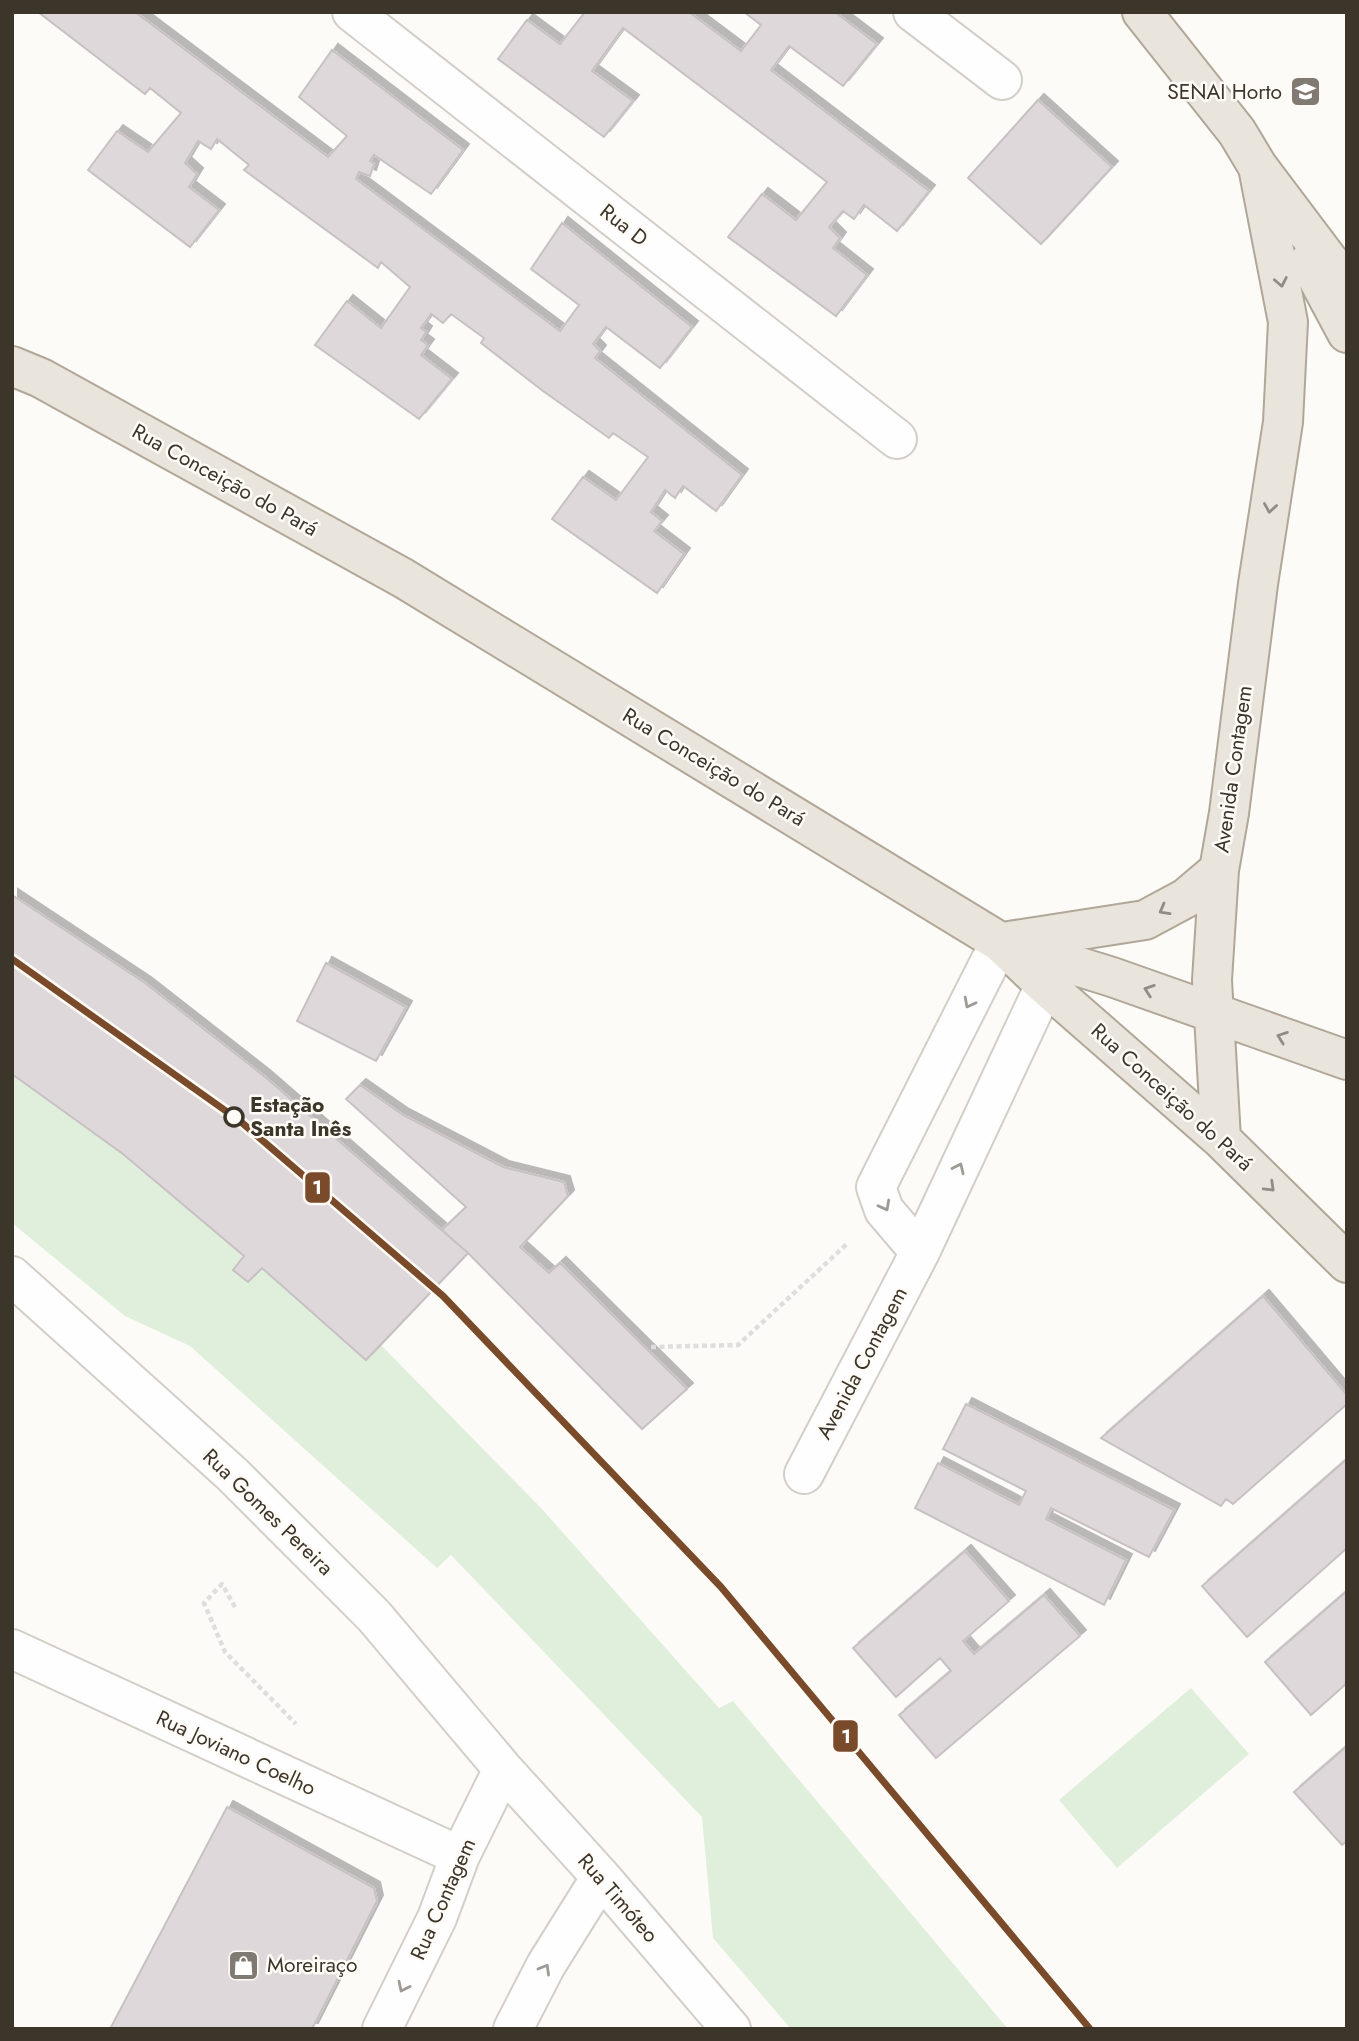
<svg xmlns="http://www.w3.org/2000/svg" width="1359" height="2041" viewBox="0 0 1359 2041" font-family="Jost,sans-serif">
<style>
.green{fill:#dfefdb}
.building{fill:#dfd8db;stroke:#c8c1c3;stroke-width:2;filter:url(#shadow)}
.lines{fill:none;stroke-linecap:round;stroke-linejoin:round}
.minor-casing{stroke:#d3cec8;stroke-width:42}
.major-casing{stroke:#b1a798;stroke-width:42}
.path{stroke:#dededd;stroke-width:4.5;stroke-dasharray:5 3.5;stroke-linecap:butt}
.minor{stroke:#fffefe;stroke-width:38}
.major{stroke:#e9e4dc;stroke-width:38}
.metro-1-casing{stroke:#fffbf6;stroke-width:12}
.metro-1{stroke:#7a4b2a;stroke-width:7}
.oneway{stroke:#928c83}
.oneway2{stroke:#9e9a94}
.stop-dot{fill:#fffbf6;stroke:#3c352a;stroke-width:3.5}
.labels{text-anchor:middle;stroke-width:5;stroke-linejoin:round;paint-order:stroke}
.poi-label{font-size:21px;fill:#3c352a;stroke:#fffbf6;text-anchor:end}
.street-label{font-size:21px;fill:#3c352a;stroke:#fffbf6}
.stop-label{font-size:21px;font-weight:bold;fill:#3c352a;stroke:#fffbf6;text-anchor:start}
.line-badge{stroke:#fffbf6;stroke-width:2.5}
.badge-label{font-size:19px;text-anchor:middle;font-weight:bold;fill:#fff}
</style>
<defs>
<filter id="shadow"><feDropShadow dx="6" dy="-6" stdDeviation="0" flood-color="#0004"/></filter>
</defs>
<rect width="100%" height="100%" fill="#fdfbf8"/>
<path class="green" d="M12,1074l111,80 121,102 -11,14 15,12 14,-14 104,92 15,-15 160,163 178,200 14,-7 275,328h-217l-78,-91 -11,-121 -251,-262 -14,13 -247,-222 -65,-30 -113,-93z
M1191,1688l58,66 -132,114 -58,-68z"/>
<path class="building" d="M38,12h97l193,145 19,-21 -48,-39 33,-47 131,100 -32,44 -57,-39 -4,6 4,3 -4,12 -11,-4 -3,7 204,152 19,-26 -48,-36 31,-46 130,104 -32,41 -54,-41 -13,17 7,7 -5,7 147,117 -26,36 -33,-25 -8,12 -10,-8 -14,22 11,9 -8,10 30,23 -27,39 -105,-74 31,-42 33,23 32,-43 -35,-24 -4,5 -66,-47 -62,-48 3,-5 -33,-24 -8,9 -12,-9 -10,14 5,4 -5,8 7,5 -7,10 31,24 -33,40 -104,-74 32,-44 34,27 29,-41 -29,-25 -3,6 -134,-98 5,-5 -32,-26 -6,10 -13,-8 -13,22 12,11 -8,13 30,23 -29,37 -102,-77 29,-39 31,21 33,-39 -31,-25 -5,6z
M585,12h104l52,39 20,-26 -17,-13h91l42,32 -34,42 -54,-40 -18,24 158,121 -32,40 -33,-26 -10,14 -11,-8 -14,16 11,11 -7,10 34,27 -31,41 -108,-79 34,-43 34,26 31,-38 -204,-154 -31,43 41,30 -29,36 -106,-78 29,-39 33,24z
M1038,100l74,67 -71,77 -73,-66z
M12,895l133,88 119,93 204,177 -102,107 -104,-92 -14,14 -15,-12 11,-14 -121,-102 -111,-80z
M326,963l80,44 -30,54 -79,-40z
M360,1085l43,30 100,52 61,15 4,14 -48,51 29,26 11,-10 127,126 -45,40 -174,-176 -26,-23 24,-23 -120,-108z
M1263,1296l84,99v9l-114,100 -7,-5 -5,7 -120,-68z
M966,1404l208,106 -25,47 -98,-49 -5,11 80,41 -22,45 -189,-97 23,-45 81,42 7,-14 -83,-42z
M1347,1459v89l-100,89 -45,-51z
M965,1551l44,50 -46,40 11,13 70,-59 36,41 -144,122 -37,-43 52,-44 -11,-13 -44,39 -43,-49z
M1347,1591v92l-36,32 -46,-53z
M1347,1746v95l-5,4 -48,-53z
M227,1807l147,81 3,13 -65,128h-202z"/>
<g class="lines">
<defs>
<path id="minor" d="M352,12l545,427
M913,12l89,68
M920,1252l-36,-42 -8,-23 124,-245
M12,1276l220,198 142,142 129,153 98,108 130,152
M804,1474l116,-222 125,-267
M12,1649l448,207
M382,2029l55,-111 23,-62 43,-87
M513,2029l33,-64 55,-88"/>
<path id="major" d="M1142,12l95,120 21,35 89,118
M1309,262l38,71
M12,366l29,12 362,200 597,364 45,43 176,154 126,124
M1009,941l136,-21 41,-22 33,-28
M1009,945l103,32 235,83
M1221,1139l-9,-159 7,-110 10,-57 29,-229 25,-162 5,-100 -30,-155"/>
</defs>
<use href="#minor" class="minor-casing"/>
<use href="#major" class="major-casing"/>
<path class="path" d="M651,1347l87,-2 110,-102
M235,1607l-13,-23 -18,19 21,49 71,72"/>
<use href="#minor" class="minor"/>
<use href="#major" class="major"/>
<defs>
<path id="metro-1" d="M12,959l228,162 203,175 278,291 369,442"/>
</defs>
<use href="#metro-1" class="metro-1-casing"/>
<use href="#metro-1" class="metro-1"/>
</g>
<defs><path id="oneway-chevron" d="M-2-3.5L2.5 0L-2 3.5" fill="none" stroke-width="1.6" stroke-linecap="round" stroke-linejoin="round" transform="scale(1.75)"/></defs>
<g class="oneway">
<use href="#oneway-chevron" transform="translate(1281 282) rotate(79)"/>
<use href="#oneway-chevron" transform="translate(1270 508) rotate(99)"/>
<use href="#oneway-chevron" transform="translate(1164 910) rotate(151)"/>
<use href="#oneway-chevron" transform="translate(1149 990) rotate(-161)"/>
<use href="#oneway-chevron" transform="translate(1282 1037) rotate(-160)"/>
<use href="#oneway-chevron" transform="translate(1270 1187) rotate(44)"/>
</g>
<g class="oneway2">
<use href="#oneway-chevron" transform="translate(969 1003) rotate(117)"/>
<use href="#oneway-chevron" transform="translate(959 1168) rotate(-65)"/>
<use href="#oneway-chevron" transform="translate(885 1206) rotate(62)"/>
<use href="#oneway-chevron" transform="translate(545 1969) rotate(-60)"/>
<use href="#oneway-chevron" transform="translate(403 1987) rotate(116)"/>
</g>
<defs>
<symbol id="university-square" viewBox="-11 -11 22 22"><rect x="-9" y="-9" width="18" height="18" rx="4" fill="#807a72" stroke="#fffbf6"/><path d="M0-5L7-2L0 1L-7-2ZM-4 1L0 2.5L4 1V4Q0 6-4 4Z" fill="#fff"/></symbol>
<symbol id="shop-square" viewBox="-11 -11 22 22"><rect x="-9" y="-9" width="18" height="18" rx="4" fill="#807a72" stroke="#fffbf6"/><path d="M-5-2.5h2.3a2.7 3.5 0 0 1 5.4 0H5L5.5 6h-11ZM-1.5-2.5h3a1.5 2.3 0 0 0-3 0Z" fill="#fff"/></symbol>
</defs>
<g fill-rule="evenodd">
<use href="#university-square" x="1288" y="74" width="35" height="35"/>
<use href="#shop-square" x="226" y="1948" width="35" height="35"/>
</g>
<circle class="stop-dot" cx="234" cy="1117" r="9"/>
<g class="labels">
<g class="poi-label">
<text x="1282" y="99">SENAI Horto</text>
<text x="267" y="1972" text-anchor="start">Moreiraço</text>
</g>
<g class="street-label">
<text transform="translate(624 225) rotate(38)" y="7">Rua D</text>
<text transform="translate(225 480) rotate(29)" y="7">Rua Conceição do Pará</text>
<text transform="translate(714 767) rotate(31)" y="7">Rua Conceição do Pará</text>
<text transform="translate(1233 769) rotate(-82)" y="7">Avenida Contagem</text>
<text transform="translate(1172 1097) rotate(42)" y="7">Rua Conceição do Pará</text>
<text transform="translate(862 1363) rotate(-62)" y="7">Avenida Contagem</text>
<text transform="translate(268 1512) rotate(44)" y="7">Rua Gomes Pereira</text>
<text transform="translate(236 1753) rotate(25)" y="7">Rua Joviano Coelho</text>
<text transform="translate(618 1898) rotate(49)" y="7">Rua Timóteo</text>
<text transform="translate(443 1899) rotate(-66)" y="7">Rua Contagem</text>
</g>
<g class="stop-label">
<text x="250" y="1112">Estação<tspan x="250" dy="24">Santa Inês</tspan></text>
</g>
</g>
<g class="line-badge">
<rect x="304" y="1171" width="27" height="33" rx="7" fill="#7a4b2a"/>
<rect x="832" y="1719" width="27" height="34" rx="7" fill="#7a4b2a"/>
</g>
<g class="badge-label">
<text x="317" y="1194">1</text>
<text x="846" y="1743">1</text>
</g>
<rect width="1359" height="2041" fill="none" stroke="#3c352a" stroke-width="28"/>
</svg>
